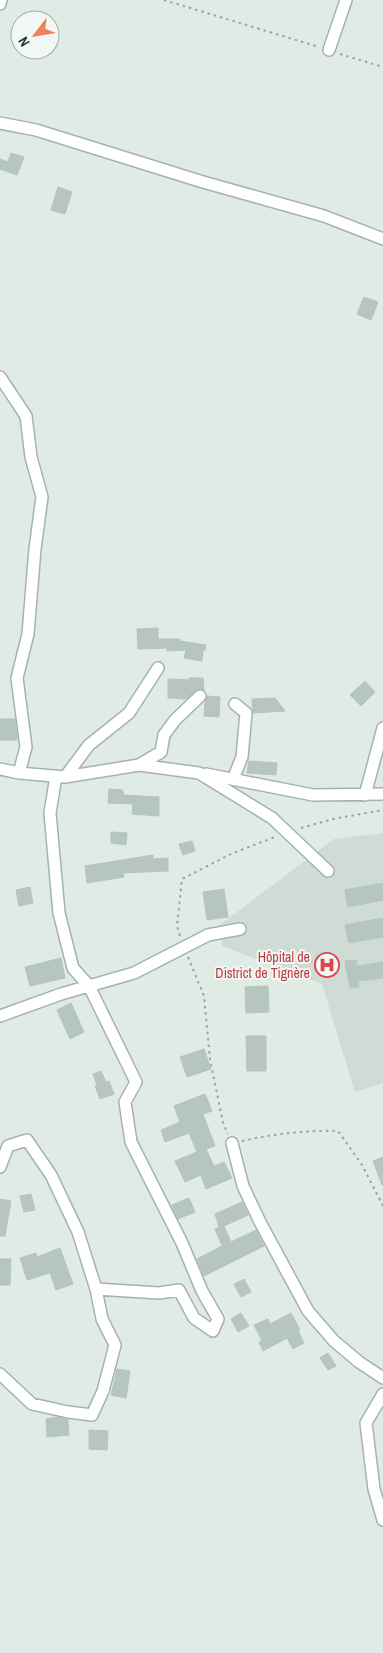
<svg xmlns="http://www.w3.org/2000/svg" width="383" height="1653" viewBox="0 0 383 1653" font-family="'Archivo Narrow',sans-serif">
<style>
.built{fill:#cfdbd5}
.building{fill:#b6c6bf;stroke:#b3c4be}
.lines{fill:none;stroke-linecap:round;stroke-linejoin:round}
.street-casing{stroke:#a4b3ad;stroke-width:14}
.path{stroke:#82aea1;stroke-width:2;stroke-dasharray:2.5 4;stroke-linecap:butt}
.street{stroke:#fff;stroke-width:11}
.labels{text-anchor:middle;stroke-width:4;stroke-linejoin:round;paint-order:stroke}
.health-label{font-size:14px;fill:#be3a42;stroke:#f1f8f4;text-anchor:end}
</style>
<rect width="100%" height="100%" fill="#e1ebe6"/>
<path class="built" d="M383,833v250l-28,9 -33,-108 -100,-38 -2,-21 114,-86z"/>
<path class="building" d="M11,153l13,4 -7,18 -17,-6v-10l8,3z
M58,187l14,5 -7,22 -14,-4z
M364,297l14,5 -7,18 -14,-6z
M158,628v11h22v2l26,4 -1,5h-2l-1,11 -18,-3 2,-8 -19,1v-3l-29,1 -1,-20z
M189,678h14l1,12 -6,-1 -12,10 -18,-1v-19l21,1z
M365,681l10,11 -14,14 -11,-11z
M207,696l13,1 -1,20 -15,-1 1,-14z
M275,698l10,13 -32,2 -1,-14z
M0,719h15l2,21h-17z
M249,761l28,2 -1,12 -29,-2z
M109,789l14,1v5l36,2v19l-27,-2 1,-10 -25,-1z
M111,832l16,1 -1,12 -15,-2z
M192,841l3,10 -12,4 -4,-11z
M153,855v4l15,-1v13l-45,2 1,4 -37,6 -2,-17z
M383,883v17l-35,7 -3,-17z
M30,887l3,16 -14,3 -3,-16z
M224,889l4,28 -21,3 -4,-28z
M383,918v19l-34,6 -4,-18z
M61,958l4,20 -35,8 -5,-19z
M356,960l1,6 26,-4v16l-25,3 1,6 -9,1 -5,-27z
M268,986l1,26 -23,1 -1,-26z
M71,1003l13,29 -14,7 -13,-29z
M246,1036h20v35h-19z
M204,1049l7,20 -24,8 -7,-20z
M101,1071l5,11 3,-1 5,13 -14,5 -5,-13 2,-1 -4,-11z
M205,1094l7,17 -9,3 12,32 -9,3 8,17 10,-4 8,16 -26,11 -5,-14 -16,7 -10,-21 22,-9 -8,-19 -24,9 -4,-12 19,-8 -6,-16z
M383,1157v28h-1l-9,-24z
M31,1194l4,16 -11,2 -4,-16z
M189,1198l6,14 -17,7 -6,-14z
M0,1199l11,2 -6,35h-5z
M242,1202l6,13 -24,11 7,16 25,-12 8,16 -60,30 -7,-17 25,-13 -7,-17 4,-2 -4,-13z
M60,1248l13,36 -17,6 -6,-17 -23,7 -7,-22 16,-5 1,4z
M0,1259h11l-1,26h-10z
M244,1279l7,13 -10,5 -7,-13z
M241,1313l8,13 -11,6 -7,-13z
M291,1313l9,17 -2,1 6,12 -11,6 -6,-11 -24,13 -4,-9 3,-1 -8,-16 14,-6 2,5z
M328,1353l8,13 -8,4 -8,-12z
M117,1369l13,2 -4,27 -15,-3z
M58,1417l10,3 1,15 -22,2 -1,-18z
M89,1430l19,1 -1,19 -18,-1z"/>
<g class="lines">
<defs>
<path id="street" d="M0,4l1,-4
M329,50l17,-50
M0,123l36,7 167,52 121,34 59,23
M0,377l26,39 5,41 11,40 -7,52 -7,85 -11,44 9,69 -7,26
M139,765l22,-13 3,-17 11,-15 25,-24
M0,769l19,4 46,4 74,-12 60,8 73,45 56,53
M206,774l107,21 70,-1
M56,776l-6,37 9,100 14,55 16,18 47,96 -11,20 6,40 51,101 20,48 16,28 -5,12 -19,-13 -15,-28 -20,3 -63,-4
M65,777l24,-32 40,-32 29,-45
M233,779l9,-22 4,-44 -11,-9
M365,795l18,-67
M0,1016l61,-22 73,-21 74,-38 32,-6
M232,1143l11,43 17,36 48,89 26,30 25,21 24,16
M0,1167l8,-21 19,-6 24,35 27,57 18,57 6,30 13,26 -12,46 -11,24 -24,-3 -36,-8 -32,-30
M383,1394l-17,29 8,66 9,31"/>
</defs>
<use href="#street" class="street-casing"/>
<path class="path" d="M164,0l155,47
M340,54l43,13
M301,828l32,-9 50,-9
M180,936l-3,-10 5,-47 51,-26 42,-16
M188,957l16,39 6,63 13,64 5,11
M242,1141c31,-7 64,-11 96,-10l24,34 21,41"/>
<use href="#street" class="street"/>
</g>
<defs>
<symbol id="hospital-ring" viewBox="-11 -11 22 22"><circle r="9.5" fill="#f1f8f4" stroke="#e0444e" stroke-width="1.5"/><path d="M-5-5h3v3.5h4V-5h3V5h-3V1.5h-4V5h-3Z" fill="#e0444e"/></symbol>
</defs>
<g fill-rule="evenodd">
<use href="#hospital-ring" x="313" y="951" width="28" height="28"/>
</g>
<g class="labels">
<g class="health-label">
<text x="310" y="962">Hôpital de<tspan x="310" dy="16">District de Tignère</tspan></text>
</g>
</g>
<g transform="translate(35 35) rotate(239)"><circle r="24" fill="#f1f8f4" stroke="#9eaca8"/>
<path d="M0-4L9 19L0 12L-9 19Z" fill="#ef825b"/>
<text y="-8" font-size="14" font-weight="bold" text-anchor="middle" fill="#213b35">N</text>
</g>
</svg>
